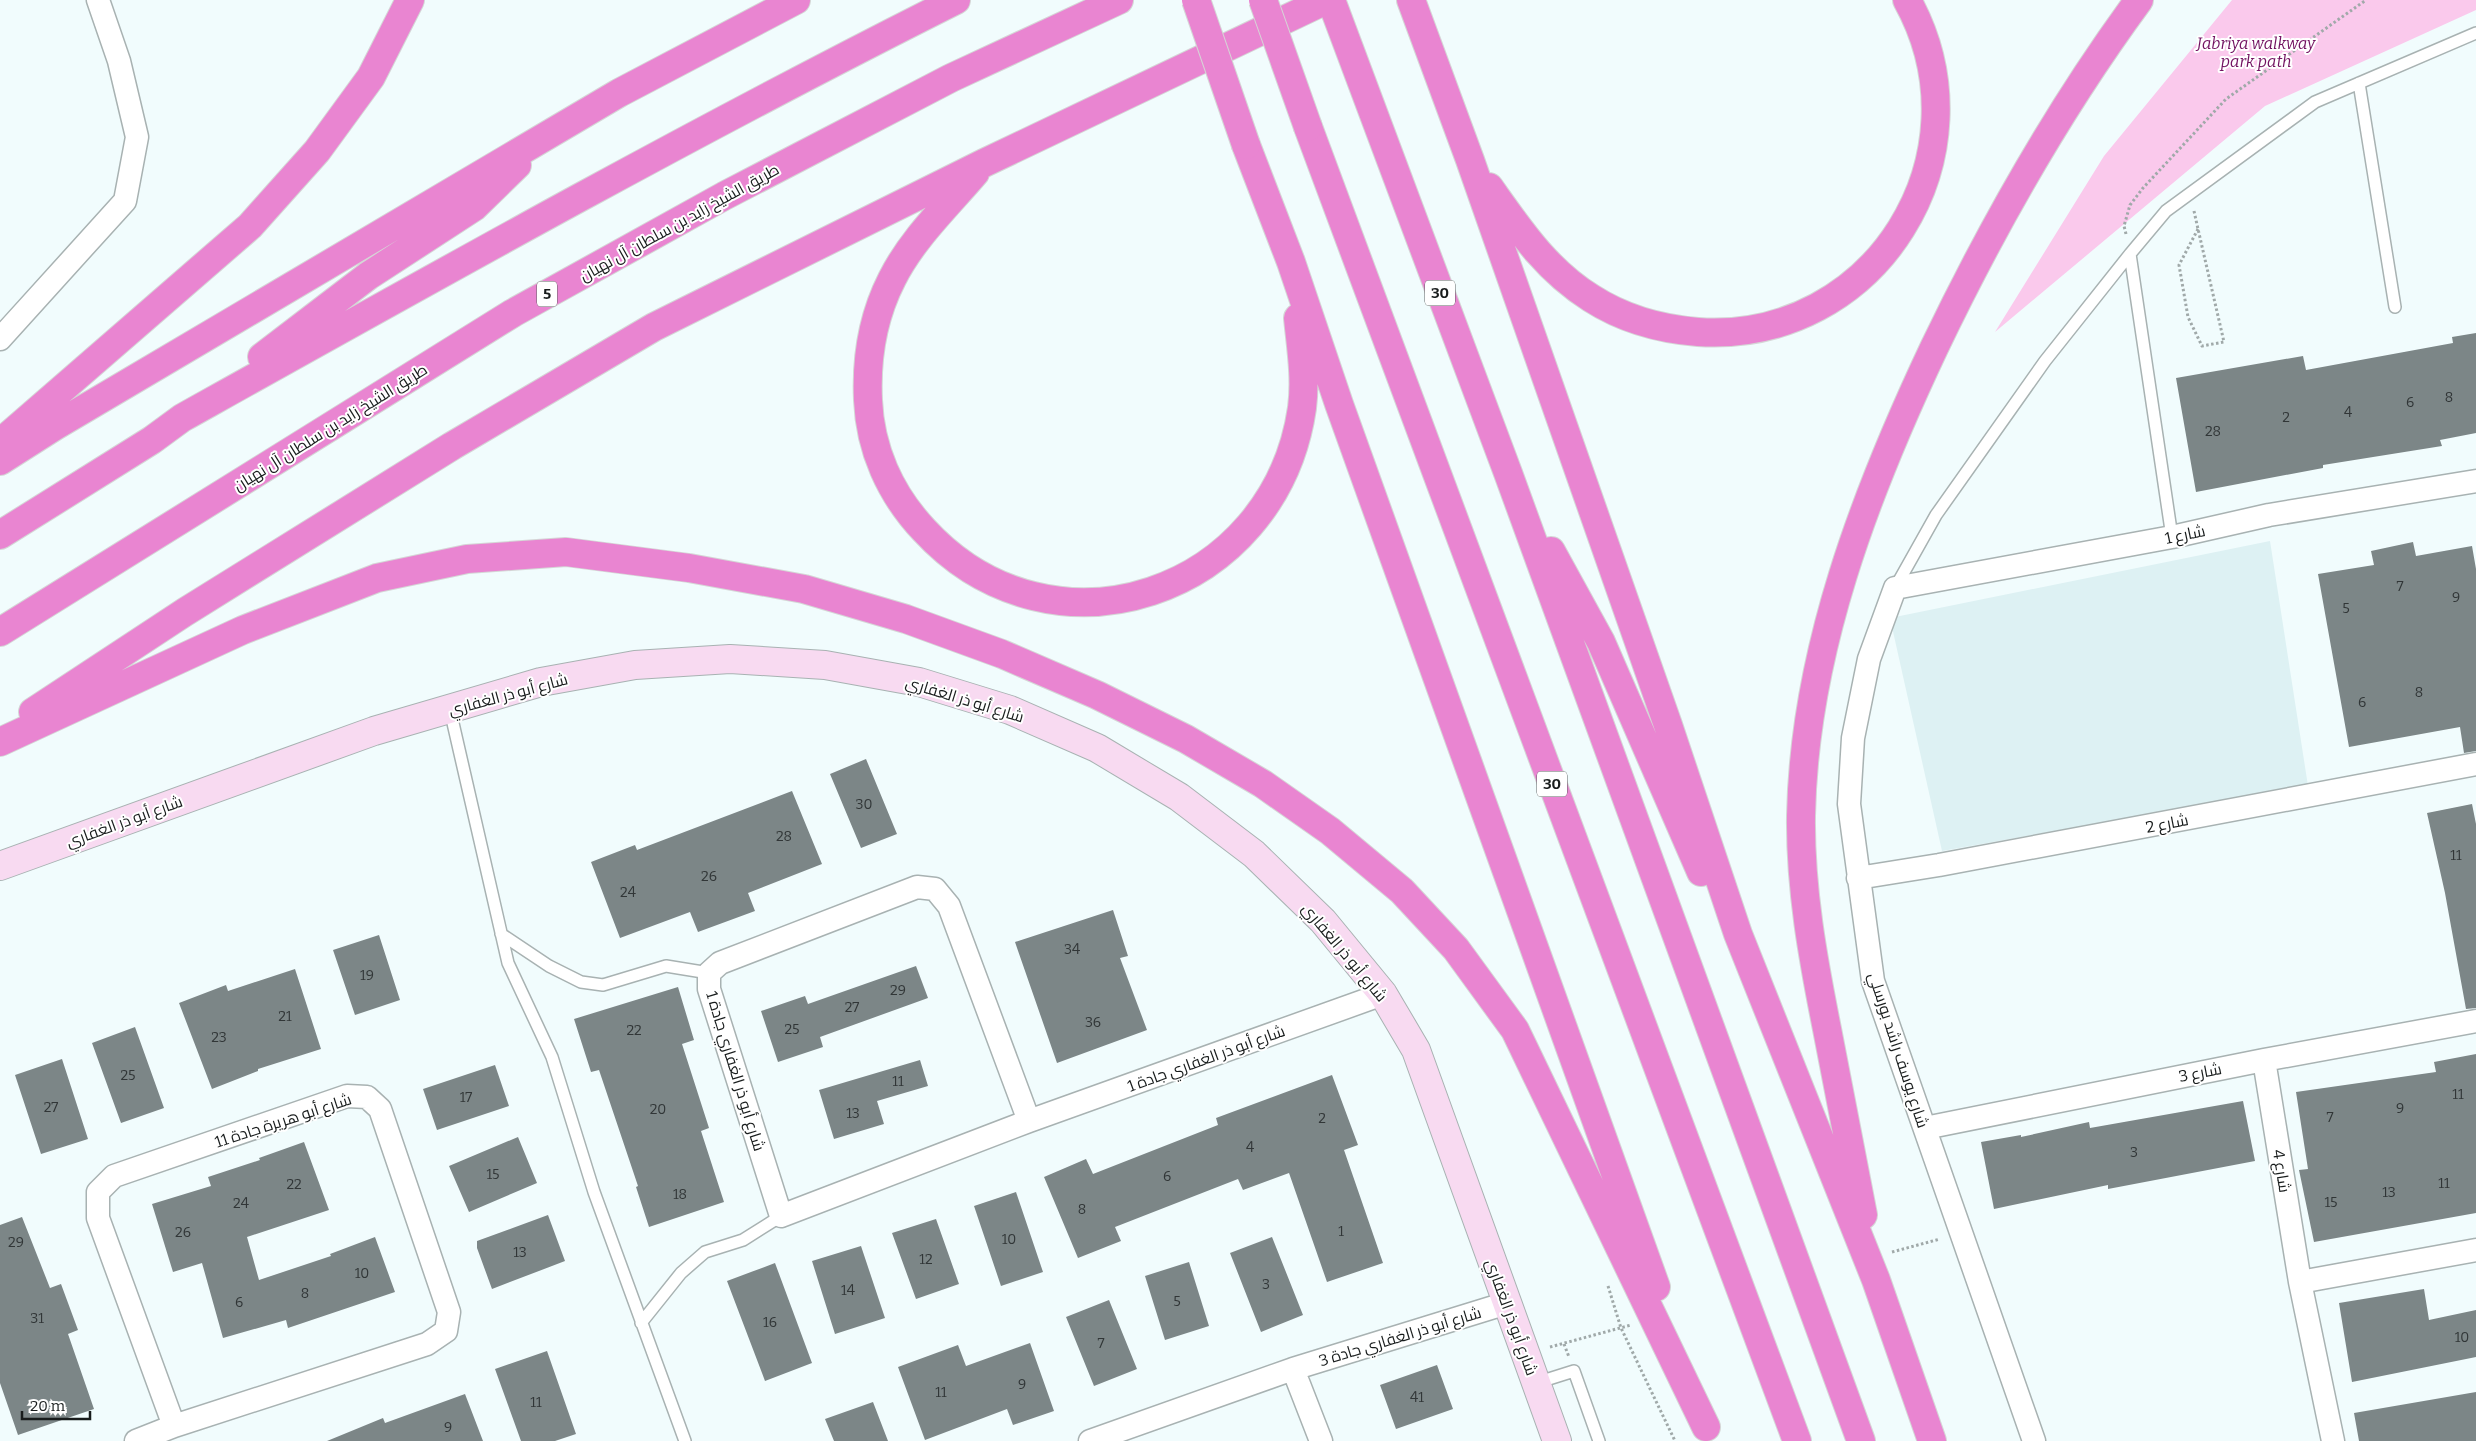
<svg xmlns="http://www.w3.org/2000/svg" width="2476" height="1441" viewBox="0 0 2476 1441" font-family="Bitter,Cairo,serif">
<style>
.built{fill:#ddf1f3}
.green{fill:#fac9ec}
.building{fill:#7c8687}
.lines{fill:none;stroke-linecap:round;stroke-linejoin:round}
.lane-casing{stroke:#a8b2b2;stroke-width:14}
.street-casing{stroke:#a8b2b2;stroke-width:25}
.secondary-casing{stroke:#a8b2b2;stroke-width:30}
.highway-casing{stroke:#d5d6d6;stroke-width:30}
.path{stroke:#a0a9a9;stroke-width:3;stroke-dasharray:2.5 2.5;stroke-linecap:butt}
.lane{stroke:#fff;stroke-width:11}
.street{stroke:#fff;stroke-width:22}
.secondary{stroke:#f8daf1;stroke-width:28}
.highway{stroke:#e985d1;stroke-width:28}
.highway-bridge-casing{stroke:#d5d6d6;stroke-width:30;stroke-linecap:butt}
.highway-bridge{stroke:#e985d1;stroke-width:28}
.labels{text-anchor:middle;stroke-width:4;stroke-linejoin:round;paint-order:stroke}
.number-label{font-size:14px;fill:#313637}
.shield{fill:#fff;stroke:#5d6060;stroke-width:1}
.shield-label{font-size:15px;font-weight:bold;fill:#181c1c}
.park-label{font-size:16px;font-style:italic;fill:#721261;stroke:#fff}
.street-label{font-size:16px;fill:#181c1c;stroke:#fff}
</style>
<rect width="100%" height="100%" fill="#f1fcfd"/>
<path class="built" d="M2270,541l38,245 -366,65 -52,-233z"/>
<path class="green" d="M2232,0h244v10l-211,96 -270,226 109,-176z"/>
<path class="building" d="M2476,333v100l-36,7 2,6 -119,19v3l-127,24 -20,-114 127,-22 3,14 147,-27 -1,-6z
M2413,542l3,14 56,-10 4,23v182l-12,2 -4,-26 -111,20 -31,-173 56,-9 -3,-14z
M866,759l31,75 -36,14 -31,-74z
M792,791l30,73 -74,29 7,18 -57,21 -8,-20 -70,26 -29,-76 44,-17 2,5z
M2472,804l4,20v184l-10,1 -21,-116 -18,-80z
M1113,910l15,46 -8,2 27,72 -90,33 -42,-121z
M379,935l21,65 -45,15 -22,-65z
M916,966l12,32 -108,39 3,10 -45,15 -17,-51 44,-15 3,8z
M295,969l26,80 -63,20v2l-46,18 -33,-86 47,-18 2,6z
M678,987l16,53 -12,4 27,84 -8,3 23,71 -75,25 -13,-40 2,-1 -39,-116 -8,2 -17,-53z
M135,1027l29,81 -43,15 -29,-80z
M2476,1054v159l-162,29 -15,-72 9,-1 -12,-77 140,-20 -2,-10z
M62,1059l26,80 -47,15 -26,-79z
M920,1060l8,26 -51,15 7,23 -50,15 -15,-49z
M495,1065l14,41 -72,24 -14,-41z
M1332,1075l26,70 -14,5 39,113 -56,19 -38,-109 -46,17 -5,-11 -123,48 6,14 -43,17 -34,-81 42,-18 7,15 125,-49 -2,-7z
M2243,1101l12,60 -147,28v-4l-114,24 -13,-67 40,-7v2l68,-15 1,6z
M518,1137l19,46 -68,29 -20,-46z
M304,1142l25,68 -82,27 12,43 72,-24 -1,-2 45,-17 20,55 -107,36 -2,-8 -63,18 -21,-75 -29,9 -21,-68 59,-18 -3,-9 52,-17 -1,-2z
M1016,1192l27,80 -42,14 -27,-80z
M548,1215l17,46 -73,28 -15,-41v-7z
M22,1217l28,71 11,-4 17,46 -10,4 26,75 -76,26 -18,-52v-158z
M936,1219l23,65 -43,15 -24,-66z
M1272,1237l31,78 -42,17 -31,-79z
M861,1246l24,72 -50,16 -23,-73z
M1189,1262l20,64 -44,14 -20,-64z
M775,1263l37,100 -47,18 -38,-100z
M2424,1289l5,31 47,-10v47l-124,25 -13,-79z
M1109,1300l28,69 -43,17 -28,-69z
M1030,1343l24,68 -41,14 -6,-16 -82,31 -27,-73 60,-22 8,21z
M547,1351l29,83 -21,7h-34l-26,-72z
M1437,1365l16,44 -57,20 -16,-44z
M2476,1392v49h-117l-5,-28z
M465,1394l18,47h-156l56,-23 2,5z
M873,1402l15,39h-54l-9,-22z"/>
<g class="lines">
<defs>
<path id="lane" d="M2359,83l36,224
M2172,537l-42,-283 36,-43 149,-109 161,-69
M1895,588l41,-73 109,-154 85,-107
M450,710l58,253 44,94 42,135 91,249
M501,934l48,32 32,16 22,3 63,-19 43,7
M641,1323l40,-50 24,-21 38,-12 38,-24
M1536,1383l38,-12 25,70"/>
<path id="street" d="M0,339l125,-138 12,-64 -18,-76 -21,-61
M1858,878l81,-13 537,-101
M2264,1060l36,222 33,159
M1029,1121l-80,-215 -14,-17 -18,-2 -197,76 -11,10v16l72,227 248,-95 354,-127
M1925,1128l339,-68 212,-39
M2300,1282l176,-32
M1293,1369l28,72
M136,1441l38,-15 253,-82 19,-13 3,-19 -69,-203 -13,-12 -20,-1 -233,80 -16,16v26l76,208
M1090,1441l203,-72 214,-66
M2034,1441l-161,-460 -24,-177 4,-66 16,-79 26,-71 277,-51 97,-22 207,-34"/>
<path id="secondary" d="M0,866l374,-135 167,-49 94,-17 95,-6 95,6 94,17 91,28 87,38 82,49 75,57 69,67 60,73 33,56 141,391"/>
<path id="highway" d="M1331,0l177,473 353,968
M1411,0l59,160 198,565 70,209 138,346 56,161
M1308,127l489,1314
M1246,145l45,117 48,142 317,883
M975,173c-29,34 -63,66 -83,106 -20,39 -26,78 -24,121 2,49 22,94 56,130 129,140 351,64 378,-122 4,-30 -1,-60 -4,-90
M1489,187c30,42 57,83 102,111 31,20 69,31 107,34 177,12 295,-177 209,-332
M262,357l106,-81 106,-69 43,-42
M0,443l250,-217 67,-75 54,-74 39,-77
M0,461l55,-35 564,-333 177,-93
M0,535l152,-95 30,-22c256,-143 511,-286 774,-418
M1551,551l50,91 100,230
M0,632l513,-319 211,-117 227,-118 168,-78
M33,712l152,-100 267,-166 202,-119 330,-164 342,-163
M0,742l243,-112 134,-52 90,-19 99,-7 123,16 115,21 102,30 96,35 95,41 89,44 77,45 67,47 72,60 54,58 59,81 191,397
M1863,1215c-12,-62 -24,-124 -36,-186 -14,-70 -27,-141 -26,-213 3,-163 64,-322 133,-468 59,-123 124,-238 205,-348"/>
</defs>
<use href="#lane" class="lane-casing"/>
<use href="#street" class="street-casing"/>
<use href="#secondary" class="secondary-casing"/>
<use href="#highway" class="highway-casing"/>
<path class="path" d="M2194,211l4,18 26,113 -22,4 -14,-29 -9,-52 19,-36
M2126,234l-2,-8 6,-21 13,-17 83,-89 140,-99
M1892,1252l48,-13
M1608,1286l13,42 54,113
M1564,1344l5,13
M1550,1347l81,-22"/>
<use href="#lane" class="lane"/>
<use href="#street" class="street"/>
<use href="#secondary" class="secondary"/>
<use href="#highway" class="highway"/>
<defs>
<path id="highway-bridge" d="M1196,0l50,145
M1263,0l45,127"/>
</defs>
<use href="#highway-bridge" class="highway-bridge-casing"/>
<use href="#highway-bridge" class="highway-bridge"/>
</g>
<g class="labels">
<g class="number-label">
<text x="2449" y="402">8</text>
<text x="2410" y="407">6</text>
<text x="2348" y="417">4</text>
<text x="2286" y="422">2</text>
<text x="2213" y="436">28</text>
<text x="2400" y="591">7</text>
<text x="2456" y="602">9</text>
<text x="2346" y="613">5</text>
<text x="2419" y="697">8</text>
<text x="2362" y="707">6</text>
<text x="864" y="809">30</text>
<text x="784" y="841">28</text>
<text x="2456" y="860">11</text>
<text x="709" y="881">26</text>
<text x="628" y="897">24</text>
<text x="1072" y="954">34</text>
<text x="367" y="980">19</text>
<text x="898" y="995">29</text>
<text x="852" y="1012">27</text>
<text x="285" y="1021">21</text>
<text x="1093" y="1027">36</text>
<text x="792" y="1034">25</text>
<text x="634" y="1035">22</text>
<text x="219" y="1042">23</text>
<text x="128" y="1080">25</text>
<text x="898" y="1086">11</text>
<text x="2458" y="1099">11</text>
<text x="466" y="1102">17</text>
<text x="51" y="1112">27</text>
<text x="2400" y="1113">9</text>
<text x="658" y="1114">20</text>
<text x="853" y="1118">13</text>
<text x="2330" y="1122">7</text>
<text x="1322" y="1123">2</text>
<text x="1250" y="1152">4</text>
<text x="2134" y="1157">3</text>
<text x="493" y="1179">15</text>
<text x="1167" y="1181">6</text>
<text x="2444" y="1188">11</text>
<text x="294" y="1189">22</text>
<text x="2389" y="1197">13</text>
<text x="680" y="1199">18</text>
<text x="2331" y="1207">15</text>
<text x="241" y="1208">24</text>
<text x="1082" y="1214">8</text>
<text x="1341" y="1236">1</text>
<text x="183" y="1237">26</text>
<text x="1009" y="1244">10</text>
<text x="16" y="1247">29</text>
<text x="520" y="1257">13</text>
<text x="926" y="1264">12</text>
<text x="362" y="1278">10</text>
<text x="1266" y="1289">3</text>
<text x="848" y="1295">14</text>
<text x="305" y="1298">8</text>
<text x="1177" y="1306">5</text>
<text x="239" y="1307">6</text>
<text x="37" y="1323">31</text>
<text x="770" y="1327">16</text>
<text x="2462" y="1342">10</text>
<text x="1101" y="1348">7</text>
<text x="1022" y="1389">9</text>
<text x="941" y="1397">11</text>
<text x="1417" y="1402">41</text>
<text x="536" y="1407">11</text>
<text x="448" y="1432">9</text>
</g>
<g class="shield">
<rect x="1425" y="280.5" width="30" height="25" rx="4"/>
<rect x="537" y="281.5" width="20" height="25" rx="4"/>
<rect x="1537" y="771.5" width="30" height="25" rx="4"/>
</g>
<g class="shield-label">
<text x="1440" y="298">30</text>
<text x="547" y="299">5</text>
<text x="1552" y="789">30</text>
</g>
<g class="park-label">
<text x="2256" y="49">Jabriya walkway<tspan x="2256" dy="18">park path</tspan></text>
</g>
<g class="street-label">
<text transform="translate(679 222) rotate(-29)" y="6">طريق الشيخ زايد بن سلطان آل نهيان</text>
<text transform="translate(330 427) rotate(-32)" y="6">طريق الشيخ زايد بن سلطان آل نهيان</text>
<text transform="translate(2185 534) rotate(-12)" y="6">شارع 1</text>
<text transform="translate(508 694) rotate(-15)" y="6">شارع أبو ذر الغفاري</text>
<text transform="translate(965 699) rotate(17)" y="6">شارع أبو ذر الغفاري</text>
<text transform="translate(124 821) rotate(-20)" y="6">شارع أبو ذر الغفاري</text>
<text transform="translate(2167 823) rotate(-11)" y="6">شارع 2</text>
<text transform="translate(1345 952) rotate(50)" y="6">شارع أبو ذر الغفاري</text>
<text transform="translate(1899 1050) rotate(72)" y="6">شارع يوسف راشد بورسلي</text>
<text transform="translate(1206 1058) rotate(-20)" y="6">شارع أبو ذر الغفاري جادة 1</text>
<text transform="translate(736 1071) rotate(73)" y="6">شارع أبو ذر الغفاري جادة 1</text>
<text transform="translate(2200 1072) rotate(-11)" y="6">شارع 3</text>
<text transform="translate(283 1120) rotate(-18)" y="6">شارع أبو هريرة جادة 11</text>
<text transform="translate(2282 1171) rotate(81)" y="6">شارع 4</text>
<text transform="translate(1512 1317) rotate(70)" y="6">شارع أبو ذر الغفاري</text>
<text transform="translate(1400 1336) rotate(-17)" y="6">شارع أبو ذر الغفاري جادة 3</text>
</g>
</g>
<path d="M22 1411v8h68v-8" fill="none" stroke="#181c1c" stroke-width="2.5"/>
<text x="30" y="1411" font-size="15" fill="#181c1c" stroke="#ffffff" stroke-width="4" paint-order="stroke">20 m</text>
</svg>
